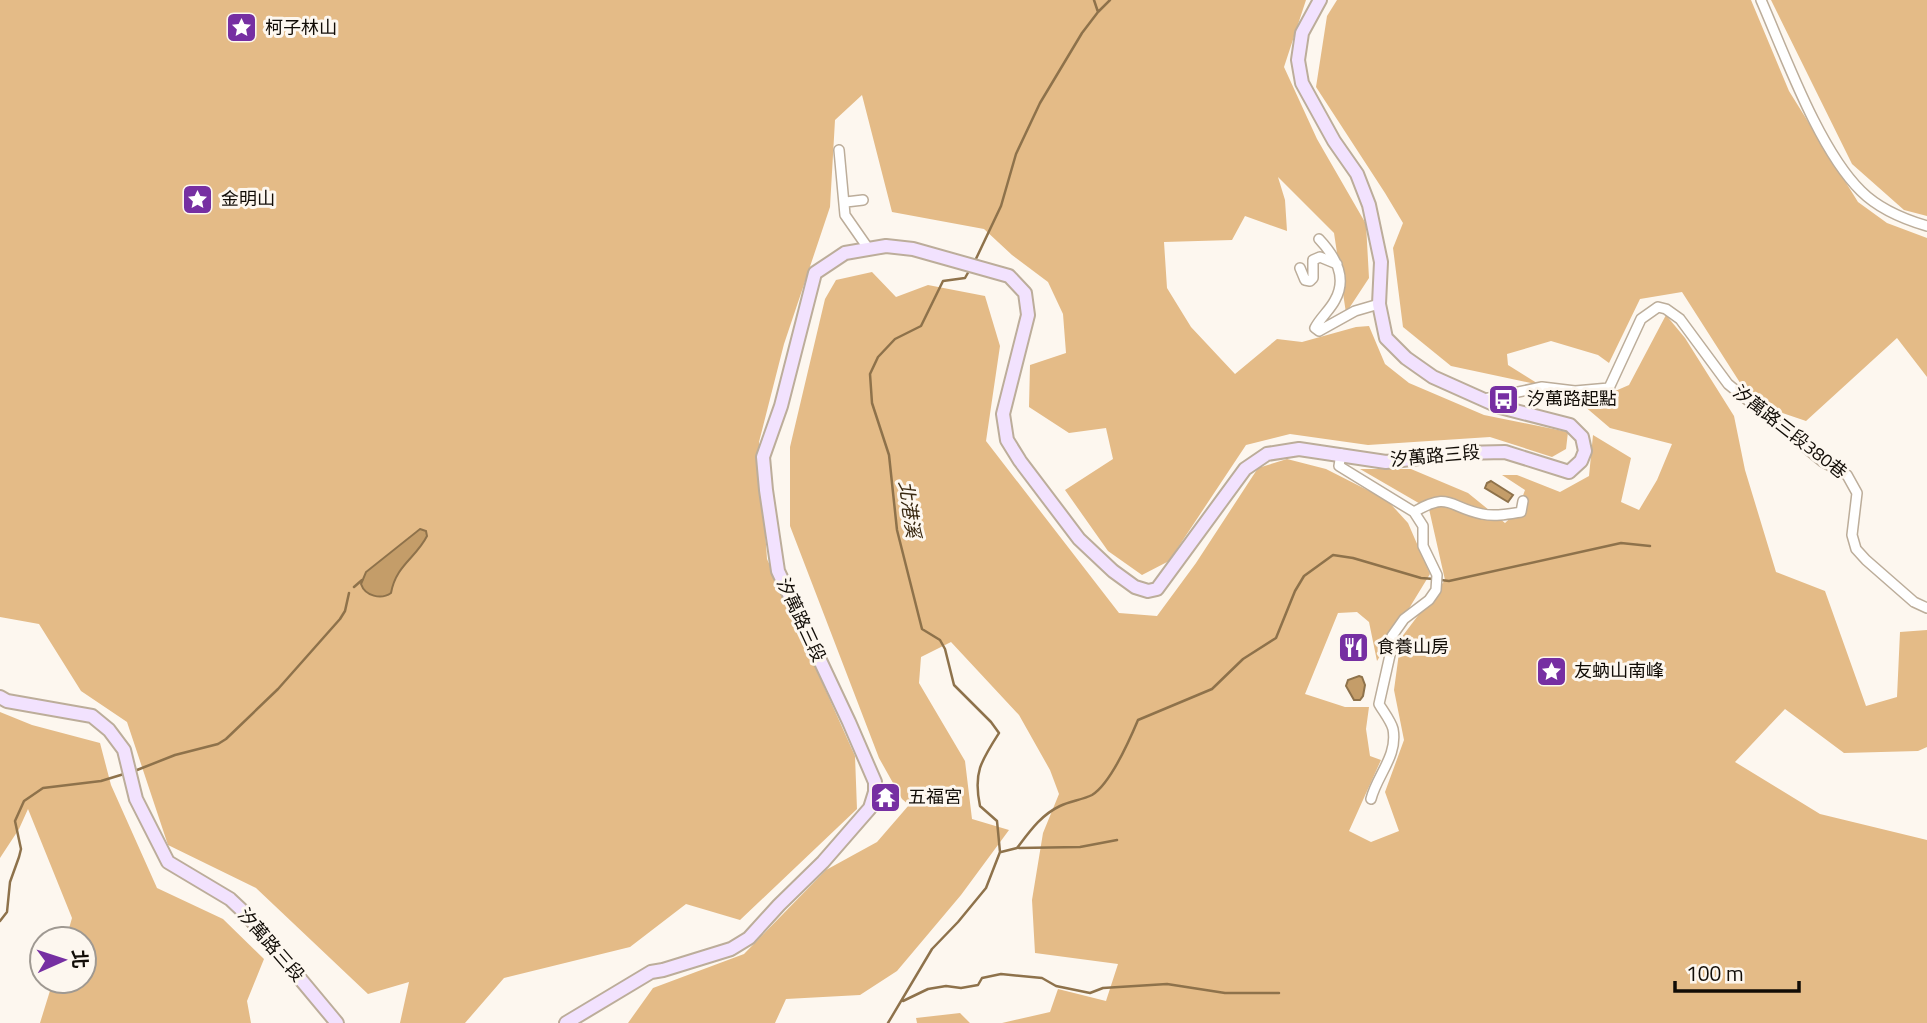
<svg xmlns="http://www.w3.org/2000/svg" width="1927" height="1023" viewBox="0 0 1927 1023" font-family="'Titillium Web','Noto Sans TC',sans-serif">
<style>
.forest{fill:#e4bb87}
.water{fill:#c49d69;stroke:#8e724b;stroke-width:2}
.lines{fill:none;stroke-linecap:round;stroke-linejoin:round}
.stream{stroke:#8e724b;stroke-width:2.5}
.street-casing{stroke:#bcad9a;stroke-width:12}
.secondary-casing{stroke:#bcad9a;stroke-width:16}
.street{stroke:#fff;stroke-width:9}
.secondary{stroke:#f2e2fe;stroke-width:12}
.labels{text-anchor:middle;stroke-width:6;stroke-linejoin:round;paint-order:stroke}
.poi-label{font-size:18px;fill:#110c06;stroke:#fdf7ef;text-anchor:start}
.street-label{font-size:18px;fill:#110c06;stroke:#fdf7ef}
.water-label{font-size:19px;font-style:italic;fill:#38270f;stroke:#fdf7ef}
</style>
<rect width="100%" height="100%" fill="#fdf7ef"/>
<path class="forest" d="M0,0h1306l-22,67 33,72 49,85 3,54 -23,35 -12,-80 -56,-56 7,23 2,31 -42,-15 -13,24 -68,2 3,46 24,39 44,47 42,-35 25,3 54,-15 13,-1 16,38 24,19 75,32 84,17 -2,17 -14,8 -62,-20 -122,8 -78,-11 -44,11 -77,116 -27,14 -34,-24 -43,-61 48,-31 -7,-31 -37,5 -40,-26 1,-42 36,-12 -3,-39 -15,-32 -36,-27 -28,-26 -92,-17 -30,-117 -27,25 -5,87 -46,137 -25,98 8,117 88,197 2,53 -117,111 -54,-16 -56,43 -126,31 -39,45h-65l9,-41 -41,12 -112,-106 -88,-43 -41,-123 -46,-31 -42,-67 -39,-7z
M1337,0h414l38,91 69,111 29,21 40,15v139l-30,-39 -91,83 -53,-18 -71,-111 -42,7 -31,64 -11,-8 -47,-14 -44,13 1,11 32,20 -89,-19 -48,-39 -10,-79 10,-25 -18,-30 -69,-106 11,-71z
M1771,0h156v216l-23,-6 -52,-46z
M872,272l24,25 32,-12 57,11 15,50 -14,95 133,172 38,3 39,-53 62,-95 29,-9 39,10 61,31 21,23 22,51 -53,87 -8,-39 -12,-10 -19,1 -33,81 40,13h24l-3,22 4,27 11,4 -32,71 22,11 28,-11 -14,-39 19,-52 -10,-50 7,-52 44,-58 -16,-71 -69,-40h51l57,24 37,30 12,-11 8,-22 -23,-15h15l43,17 29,-16 4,-41 38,23 -10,44 18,8 18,-30 15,-36 -62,-16 -27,-23 46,-20 37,-70 19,23 49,78 11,54 31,102 49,19 41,115 31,-9 3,-65 27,-2v117l-9,4 -74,2 -59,-44 -50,53 85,52 107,26v183h-925l48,-11 8,-23 48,12 12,-37 -83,-11 -3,-53 11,-67 16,-39 -9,-24 -31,-55 -68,-73 -30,15 -2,26 46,78 7,58 37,11 -48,65 -64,76 -37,24 -74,4 -11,24h-147l25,-35 91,-34 82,-84 51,-28 32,-37 -7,-6 -23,-41 -89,-232v-79l35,-148 11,-19z
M0,712l32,13 68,18 11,42 46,103 66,31 41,40 -17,42 4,22h-211l13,-42h31v-42h-18l6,-21 -44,-109 -9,20 -19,29z
M960,1013l10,10h-53l-1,-5z"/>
<path class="water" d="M1491,481l22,14 -5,7 -23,-14 2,-5z
M420,529l6,2 1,5c-11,22 -31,29 -36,57 -10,7 -26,3 -30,-9l5,-12z
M1359,676l3,1 3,8 -2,11 -3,4h-6l-8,-14 2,-6z"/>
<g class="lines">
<path class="stream" d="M1098,12l12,-12
M974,263l27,-57 15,-52 24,-51 42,-70 16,-21 -4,-12
M1441,580l8,1 172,-38 29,3
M354,587l8,-7
M137,770l38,-15 43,-11 8,-5 52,-50 62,-70 5,-8 4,-18
M1019,848l61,-1 37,-7
M1001,852l16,-4c13,-17 24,-33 43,-42 10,-5 22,-6 32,-11 18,-11 38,-56 46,-75l74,-31 31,-30 33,-21 19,-47 9,-15 29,-21 20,3 68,20 13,1
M0,921l7,-9 3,-30 9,-25 2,-8 -6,-28 9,-20 19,-13 58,-7 23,-7
M903,1001l25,-12 18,-3 15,2 17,-3 4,-7 19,-4 41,4 14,8 34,7 13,-5 64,-4 58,9h54
M888,1023l44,-74 26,-27 28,-34 14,-36 -3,-31 -17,-15c-7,-33 1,-45 19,-73l-8,-11 -37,-37 -9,-36 -5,-9 -18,-11 -25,-99 -8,-75 -17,-52 -2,-29 8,-17 17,-18 26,-13 22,-45 22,-3 5,-9"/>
<defs>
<path id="street" d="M1761,0c24,55 58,150 100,191 18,18 42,28 66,35
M839,150l6,65 23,33
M846,202l17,-2
M1319,239c16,17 29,38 16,61 -5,10 -15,18 -20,28l4,3 36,-20 24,-7
M1300,268l5,12 5,1 3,-3v-18l7,-3 17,7
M1484,399l58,-12 33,4 34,-3 32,-69 17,-12 8,2 14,10 48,65 95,78 24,13 10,18 -5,42 4,14 10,11 48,42 13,6
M1341,454l-2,12 75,46 9,14v20l14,29 -1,15 -7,10 -25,19 -12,17 -2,19 -11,49c4,7 12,17 14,25 5,27 -16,46 -22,70
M1414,512c36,-21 34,-5 68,2 13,3 27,0 39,-2l2,-11"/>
<path id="secondary" d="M0,697l7,4 85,15 17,14 15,20 12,49 32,63 62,37 17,16 90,108
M566,1023l85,-51 12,-2 68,-21 18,-11 30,-33 44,-43 47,-54 5,-16v-10l-26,-60 -71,-151 -12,-81 -3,-33 18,-51 34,-133 30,-20 41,-7 27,3 96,27 16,17 3,22 -25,99 4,26 13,21 59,78 34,32 22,16 13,4 9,-2 88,-120 22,-15 32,-5 87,13 74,-9 45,-1 64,20 12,-11 4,-10 -3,-14 -12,-12 -70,-18 -67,-30 -27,-19 -20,-20 -7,-34 2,-42 -12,-57 -12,-31 -23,-33 -32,-58 -4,-23 4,-27 18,-33"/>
</defs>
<use href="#street" class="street-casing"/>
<use href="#secondary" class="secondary-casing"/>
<use href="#street" class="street"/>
<use href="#secondary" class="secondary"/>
</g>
<defs>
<symbol id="sight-square" viewBox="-11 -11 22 22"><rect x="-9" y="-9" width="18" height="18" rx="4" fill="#762fa2" stroke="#fdf7ef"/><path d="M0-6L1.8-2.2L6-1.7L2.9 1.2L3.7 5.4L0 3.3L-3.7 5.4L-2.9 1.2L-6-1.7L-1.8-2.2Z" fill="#fff"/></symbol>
<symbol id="bus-square" viewBox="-11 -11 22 22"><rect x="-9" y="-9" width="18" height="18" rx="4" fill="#762fa2" stroke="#fdf7ef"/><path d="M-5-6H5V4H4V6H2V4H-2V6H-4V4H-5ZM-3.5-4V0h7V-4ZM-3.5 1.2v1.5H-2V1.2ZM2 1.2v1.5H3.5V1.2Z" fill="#fff"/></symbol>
<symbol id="restaurant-square" viewBox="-11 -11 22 22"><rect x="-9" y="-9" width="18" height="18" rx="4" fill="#762fa2" stroke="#fdf7ef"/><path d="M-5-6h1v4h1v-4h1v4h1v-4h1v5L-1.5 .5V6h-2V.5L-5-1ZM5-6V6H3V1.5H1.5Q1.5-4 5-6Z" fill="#fff"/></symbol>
<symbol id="temple-square" viewBox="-11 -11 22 22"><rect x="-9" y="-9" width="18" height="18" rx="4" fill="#762fa2" stroke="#fdf7ef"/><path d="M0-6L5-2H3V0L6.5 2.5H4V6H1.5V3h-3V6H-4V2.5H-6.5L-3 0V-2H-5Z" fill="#fff"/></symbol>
</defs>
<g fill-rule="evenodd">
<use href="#sight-square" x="224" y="10" width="35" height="35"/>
<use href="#sight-square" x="180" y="182" width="35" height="35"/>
<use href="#bus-square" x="1486" y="382" width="35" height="35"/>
<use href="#restaurant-square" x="1336" y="630" width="35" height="35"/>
<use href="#sight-square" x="1534" y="654" width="35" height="35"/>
<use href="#temple-square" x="868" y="780" width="35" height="35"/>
</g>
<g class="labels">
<g class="poi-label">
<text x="265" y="34">柯子林山</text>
<text x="221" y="205">金明山</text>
<text x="1527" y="405">汐萬路起點</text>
<text x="1377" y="653">食養山房</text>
<text x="1574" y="677">友蚋山南峰</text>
<text x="908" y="803">五福宮</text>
</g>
<g class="street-label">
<text transform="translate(1790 432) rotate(38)" y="6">汐萬路三段380巷</text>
<text transform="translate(1435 456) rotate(-5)" y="6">汐萬路三段</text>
<text transform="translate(801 620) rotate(65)" y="6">汐萬路三段</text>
<text transform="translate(271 945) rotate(49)" y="6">汐萬路三段</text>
</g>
<g class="water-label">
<text transform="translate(910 509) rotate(82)" y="7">北港溪</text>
</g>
</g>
<g transform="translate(63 960) rotate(87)"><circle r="33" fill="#fdf7ef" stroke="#9f9992" stroke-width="2"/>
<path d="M0-5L12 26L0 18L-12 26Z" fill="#762fa2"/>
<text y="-10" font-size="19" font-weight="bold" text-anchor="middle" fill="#110c06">北</text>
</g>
<path d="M1675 981v10h124v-10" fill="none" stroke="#110c06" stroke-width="3.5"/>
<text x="1686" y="981" font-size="21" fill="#110c06" stroke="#fdf7ef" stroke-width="5" paint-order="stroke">100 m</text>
</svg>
